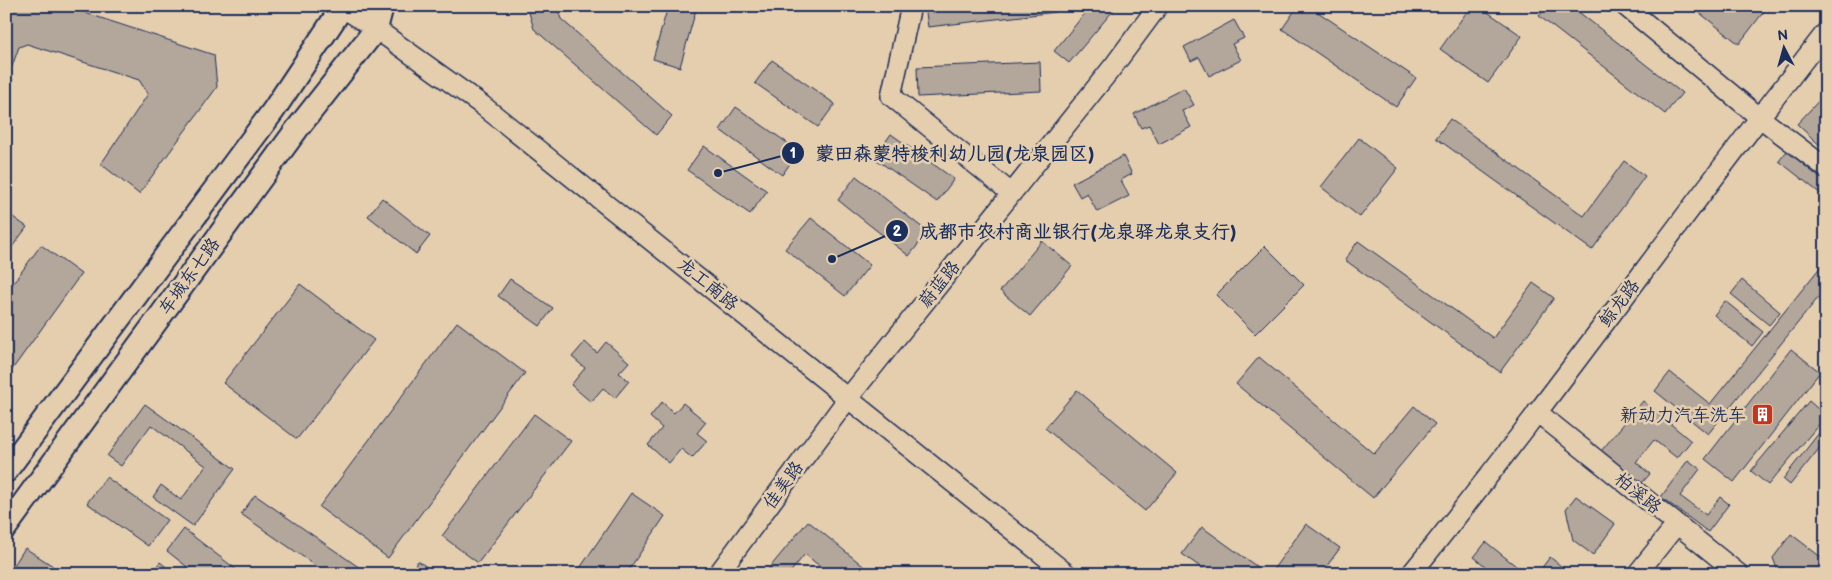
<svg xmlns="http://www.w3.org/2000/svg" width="1832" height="580" viewBox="0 0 1832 580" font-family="'Balsamiq Sans','LXGW WenKai TC',sans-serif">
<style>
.building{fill:#b3a69a;stroke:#1b2f5e}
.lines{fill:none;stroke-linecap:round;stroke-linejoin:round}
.minor-casing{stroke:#1b2f5e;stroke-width:22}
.major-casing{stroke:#1b2f5e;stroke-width:26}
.minor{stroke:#e5ceae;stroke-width:19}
.major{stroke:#e5ceae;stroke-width:22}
.labels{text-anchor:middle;stroke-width:5;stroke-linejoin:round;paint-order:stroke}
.street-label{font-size:18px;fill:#1b2f5e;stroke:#e5ceae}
.poi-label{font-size:18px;fill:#1b2f5e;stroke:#e5ceae;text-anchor:end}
.leader{fill:none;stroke:#1b2f5e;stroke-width:2}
.callout-dot{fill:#1b2f5e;stroke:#e5ceae;stroke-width:2}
.mark-label{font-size:15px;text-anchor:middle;font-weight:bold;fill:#fff}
.callout-label{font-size:19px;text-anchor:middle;font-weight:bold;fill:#1b2f5e;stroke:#e5ceae;stroke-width:5;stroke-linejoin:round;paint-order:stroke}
</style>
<rect width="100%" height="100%" fill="#e5ceae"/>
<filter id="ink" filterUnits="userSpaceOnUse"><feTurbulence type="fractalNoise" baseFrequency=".02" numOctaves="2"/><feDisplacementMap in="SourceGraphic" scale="10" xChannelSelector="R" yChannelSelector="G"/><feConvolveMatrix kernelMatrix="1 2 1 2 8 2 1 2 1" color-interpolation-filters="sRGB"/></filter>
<g filter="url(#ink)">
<path class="building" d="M6,6h58l150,49 3,32 -78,107 -38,-30 47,-70 -9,-14 -112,-36 -8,3 -13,36z
M527,6h30l4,13 111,97 -16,19 -122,-106z
M668,6h29l-17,61 -27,-8z
M925,6h130l1,6 -128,15z
M1091,6h26l-48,57 -15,-12z
M1298,6h11l107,72 -20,29 -114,-78z
M1471,6h8l43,30 -34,47 -48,-34z
M1547,6h24l111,87 -17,21 -126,-98z
M1691,6h34l9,7 6,-7h28l-29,38z
M1234,20l10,18 -12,6 9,16 -32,16 -10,-19 -8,4 -7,-14z
M772,60l63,44 -17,23 -63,-44z
M1040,62l1,29 -123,6 -1,-30z
M1184,88l10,17 -12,6 9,16 -32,17 -10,-19 -8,3 -7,-14z
M1826,93v58l-29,-27z
M736,107l63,44 -17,24 -62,-45z
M1450,119l134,97 40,-55 21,15 -53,74 -156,-112z
M891,134l63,45 -17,23 -63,-44z
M1359,138l39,30 -38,49 -39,-30z
M704,146l63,45 -17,23 -63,-44z
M1787,151l39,32v15l-47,-37z
M1123,156l9,18 -11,6 8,16 -32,16 -10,-19 -7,4 -8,-14z
M856,176l72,56 -19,24 -71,-56z
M382,198l48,38 -14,18 -48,-38z
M6,212l21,15 -21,28z
M811,218l59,47 -25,31 -60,-47z
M1042,241l30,25 -42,50 -30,-25z
M1358,241l135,97 40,-55 21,15 -54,74 -155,-112z
M41,245l40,29 -75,104v-85z
M1265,246l39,39 -49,49 -39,-39z
M1826,260v28l-118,146 -53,-43 15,-19 40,32z
M510,279l43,29 -13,18 -42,-30z
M1742,280l38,32 -11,13 -38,-31z
M300,284l74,56 -77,99 -74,-56z
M1725,301l38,31 -11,14 -38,-31z
M457,322l68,51 -137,185 -69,-51z
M585,342l12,11 9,-11 23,20 -10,11 10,8 -14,17 -12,-10 -12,14 -20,-17 14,-17 -13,-11z
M1791,349l29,23 -86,110 -29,-23z
M1259,357l115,97 40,-48 21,18 -62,74 -137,-114z
M1077,390l100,83 -32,38 -100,-83z
M1643,401l48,40 -14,17 -23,-18 -18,22 14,12 -9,10 -40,-33z
M1809,401l17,15 -58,69 -17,-14z
M662,402l12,11 9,-10 23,19 -9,11 10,8 -15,17 -11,-9 -12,14 -21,-18 14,-17 -12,-11z
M145,404l90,65 -42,57 -40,-29 8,-12 20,15 25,-34 -55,-41 -30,41 -14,-10z
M534,414l37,27 -93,122 -36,-27z
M1826,424v16l-36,45 -7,-6z
M1688,460l12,9 -20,27 26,19 14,-18 9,7 -21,28 -47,-35z
M106,477l61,43 -19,26 -61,-43z
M631,493l34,23 -39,58h-50z
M255,495l105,73 -4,6h-33l2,-2 -84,-58z
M1576,496l39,28 -22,31 -20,-15 -7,-31z
M808,521l65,53h-44l-24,-20 -16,20 -23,-2z
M1306,524l34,24 -19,26h-51z
M1202,527l65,47h-57l-28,-20z
M184,529l58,45h-46l-29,-23z
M1791,534l35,27v13h-47l-6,-16z
M1486,542l40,32h-31l-21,-17z
M25,548l28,18 -5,8h-20l-14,-9z
M1550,557l17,14 -2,3h-28z
M418,561l19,13h-28z
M160,562l15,12h-24z
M1455,568l7,6h-11z"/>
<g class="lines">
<defs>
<path id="minor" d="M340,6l36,23 106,76 585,469
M911,6l-20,90 120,97
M1625,6l134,111 67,51
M1537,412l202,162
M718,574l131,-177 266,-333 43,-58
M1411,574c143,-177 274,-363 415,-542
M1637,574l40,-50"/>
<path id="major" d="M6,471l267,-360 70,-105
M6,527l291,-398 79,-100 6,-23"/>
</defs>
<use href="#minor" class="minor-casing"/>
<use href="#major" class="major-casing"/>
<use href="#minor" class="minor"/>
<use href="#major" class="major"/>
</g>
</g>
<defs>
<symbol id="building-square" viewBox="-11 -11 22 22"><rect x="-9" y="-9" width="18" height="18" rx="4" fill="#c8321e" stroke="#e5ceae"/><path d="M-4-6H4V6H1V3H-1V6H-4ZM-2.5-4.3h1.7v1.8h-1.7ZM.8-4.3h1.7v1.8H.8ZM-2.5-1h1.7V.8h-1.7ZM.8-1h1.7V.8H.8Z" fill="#fff"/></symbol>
</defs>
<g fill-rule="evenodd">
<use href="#building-square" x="1750" y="402" width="25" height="25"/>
</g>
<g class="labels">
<g class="street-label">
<text transform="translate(189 276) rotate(-54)" y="6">车城东七路</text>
<text transform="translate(708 284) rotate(39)" y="6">龙工南路</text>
<text transform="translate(939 284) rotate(-51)" y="6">蔚蓝路</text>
<text transform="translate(1619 303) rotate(-53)" y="6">鲸龙路</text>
<text transform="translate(783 485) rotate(-54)" y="6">佳美路</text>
<text transform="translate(1638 493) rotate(39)" y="6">柏溪路</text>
</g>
<g class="poi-label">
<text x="1746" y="421">新动力汽车洗车</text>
</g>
</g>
<path class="leader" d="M718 173L793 153M832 259L897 231"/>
<g class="callout-dot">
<circle cx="718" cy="173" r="5"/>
<circle cx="832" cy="259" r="5"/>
<circle cx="793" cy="153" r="12"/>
<circle cx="897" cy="231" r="12"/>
</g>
<g class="mark-label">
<text x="793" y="158">1</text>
<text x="897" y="236">2</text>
</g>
<g class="callout-label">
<text x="955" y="160">蒙田森蒙特梭利幼儿园(龙泉园区)</text>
<text x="1078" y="238">成都市农村商业银行(龙泉驿龙泉支行)</text>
</g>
<rect width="1832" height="580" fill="none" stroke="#e5ceae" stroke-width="25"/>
<rect x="12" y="12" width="1807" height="555" fill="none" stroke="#1b2f5e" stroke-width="2" filter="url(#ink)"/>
<g transform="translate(1784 48) rotate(354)" stroke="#e5ceae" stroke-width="4" paint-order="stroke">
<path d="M0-4L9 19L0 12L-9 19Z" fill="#1b2f5e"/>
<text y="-8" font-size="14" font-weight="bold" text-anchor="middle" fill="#1b2f5e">N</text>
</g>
</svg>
